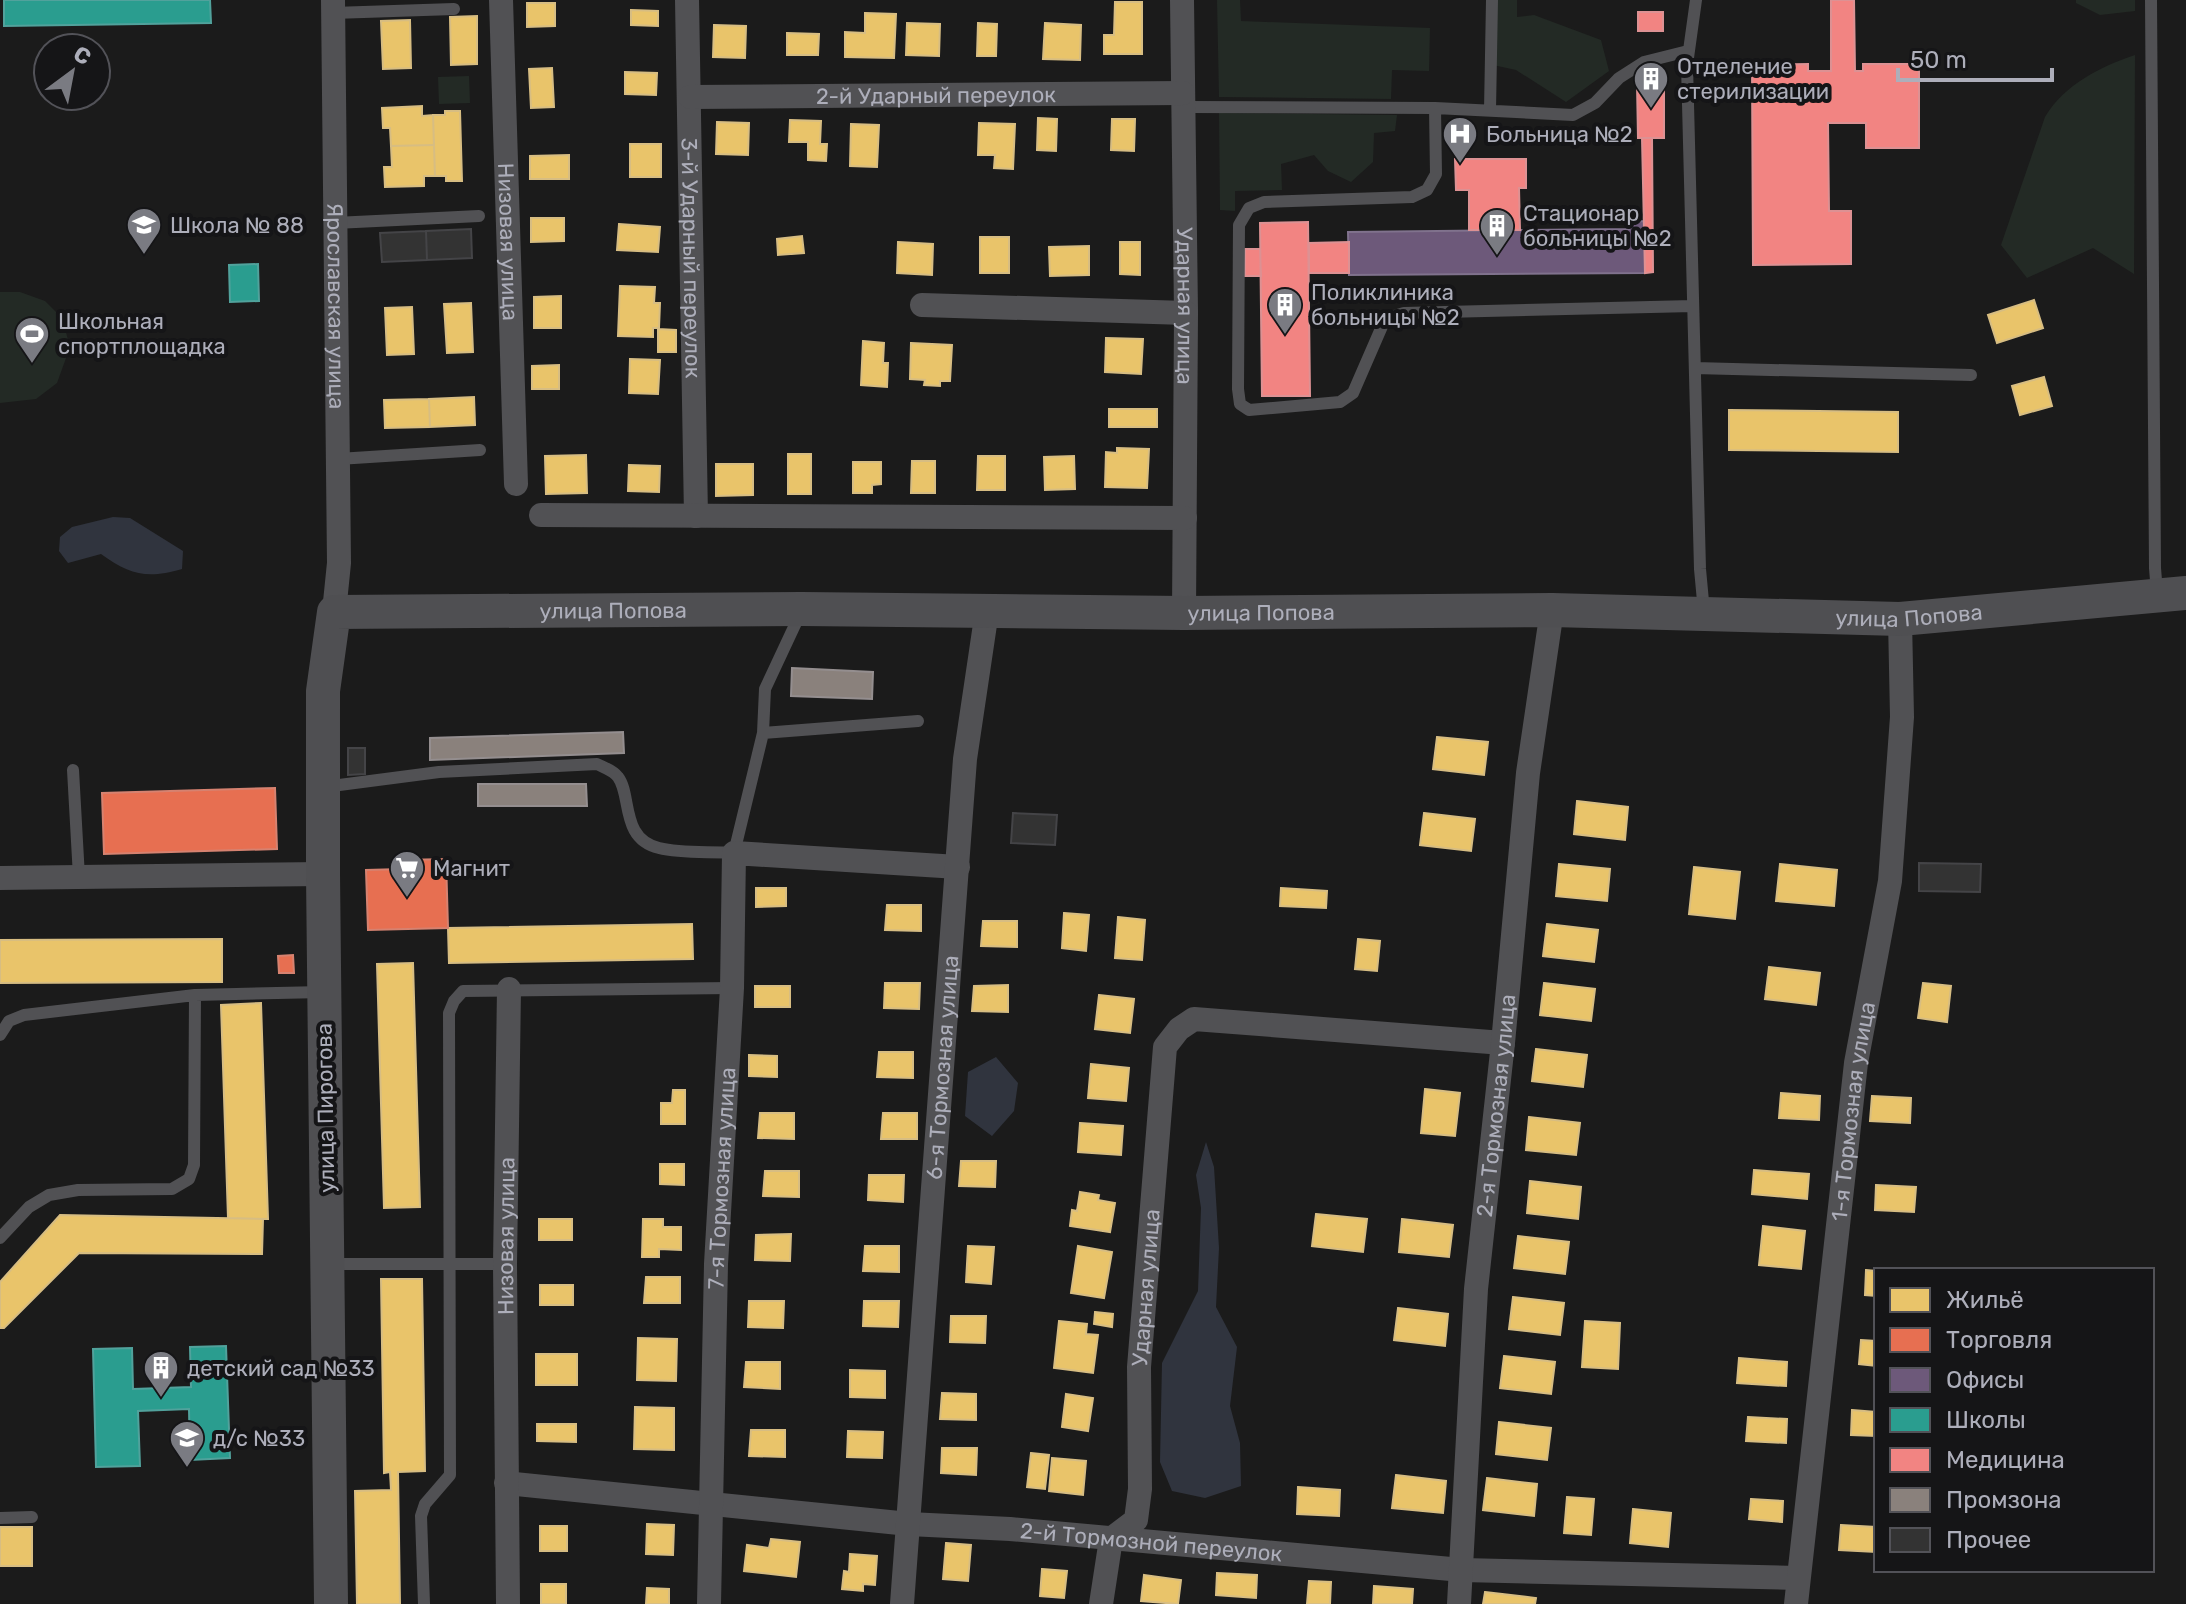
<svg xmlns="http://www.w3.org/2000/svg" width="2186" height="1604" viewBox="0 0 2186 1604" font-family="Rubik,sans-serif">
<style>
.green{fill:#232a25}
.water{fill:#30343e}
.homes{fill:#e9c46a;stroke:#d7bd82;stroke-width:2}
.shops{fill:#e76f51;stroke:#d68270;stroke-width:2}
.offices{fill:#6d597a;stroke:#80728d;stroke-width:2}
.schools{fill:#2a9d8f;stroke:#51a29c;stroke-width:2}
.health{fill:#f28482;stroke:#dd9193;stroke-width:2}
.industry{fill:#8a817c;stroke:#948e8f;stroke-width:2}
.building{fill:#333;stroke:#444447;stroke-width:2}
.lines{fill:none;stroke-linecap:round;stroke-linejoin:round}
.lane{stroke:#515154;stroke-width:12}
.street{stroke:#515154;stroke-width:24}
.secondary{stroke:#4f4f52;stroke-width:34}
.labels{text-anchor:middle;stroke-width:8;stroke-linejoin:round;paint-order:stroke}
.poi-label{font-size:22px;fill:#adaeba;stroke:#151517;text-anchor:start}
.street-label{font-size:22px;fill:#adaeba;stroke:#151517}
</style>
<rect width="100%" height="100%" fill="#1b1b1b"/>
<path class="green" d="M1217,0h23l1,21 189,7 -1,43 -37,-1 -1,29 -172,-2z
M1494,0h23v17l17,-2 67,25 8,31 -43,31 -50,-32 -23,-5z
M2076,0h59v11l-35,4 -24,-12z
M2135,55l-1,219 -41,-26 -66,30 -26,-33 44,-128c20,-33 55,-50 90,-62z
M469,76l1,27 -31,1 -1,-27z
M1219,113l178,2 -2,16 -21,2 -1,29 -22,20 -23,-11 -14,-16 -33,9 1,26 -47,1v20l-15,-1z
M0,292h20l25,9 17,17 8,29 -13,36 -21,16 -36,4z"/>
<path class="water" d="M113,517l17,1 53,33 -1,18c-35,10 -52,6 -81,-15l-33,9 -9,-12 1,-14 12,-10z
M996,1057l22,26 -4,28 -22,25 -27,-20 3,-44z
M1206,1142l8,25 5,81 -3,59 21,40 -7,59 10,37 1,43 -36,12 -33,-7 -12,-29 2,-99 36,-72 3,-83 -5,-33z"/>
<path class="homes" d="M1115,2h27v52h-38v-19h10z
M527,3h28v23l-28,1z
M631,10l27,1v15l-27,-1z
M865,13l31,1 -2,44 -49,-1v-25l20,1z
M477,16v48l-26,1 -1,-48z
M410,20l1,48 -28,1 -2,-48z
M907,23l33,1 -1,32 -33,-1z
M978,23l19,1 -1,32h-19z
M1045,23l36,2 -1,35 -37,-1z
M714,25l32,1 -1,32 -32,-1z
M787,33l32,1 -1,21h-31z
M552,68l2,39 -23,1 -2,-39z
M625,72l32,1 -1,22 -31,-1z
M422,106v10l11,-1 1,30 -43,1 -1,-18h-7l-1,-20z
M445,111h15l2,70h-16v-5h-11l-2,-61h12z
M1038,118l19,1 -1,32 -19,-1z
M1112,119h23l-1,32 -23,-1z
M790,120l31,1 -1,23h7l-1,17 -18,-1v-18h-19z
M717,122l32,1 -1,32 -32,-1z
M979,123l36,1 -2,45 -19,-1 1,-13h-17z
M851,124l28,1 -2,42 -27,-1z
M630,144h31v33h-31z
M434,145l1,31h-11v10l-39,1 -1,-20h8l-1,-21z
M569,155v24h-39v-23z
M531,218h33v23l-33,1z
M619,224l41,3 -2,25 -41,-2z
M802,236l2,17 -26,2 -1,-16z
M980,237h29v36h-29z
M898,242l35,2 -1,31 -35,-2z
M1120,242h20v33l-20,-1z
M1089,246v29l-39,1 -1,-29z
M620,286l35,1 -1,16h6l-1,25h-6v9l-35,-1z
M561,296v32h-27v-31z
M2034,300l9,28 -46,15 -9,-28z
M471,303l2,49 -26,1 -3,-49z
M412,307l2,47 -27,1 -2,-47z
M658,329l18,1v22h-18z
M1106,338l37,1 -2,35 -36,-2z
M863,341l21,2 -1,20h5l-1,24 -26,-2z
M911,343l41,2 -2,36h-10v5l-16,-1 1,-5 -15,-1z
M630,359l30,1 -2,34 -29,-1z
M559,365v24h-27v-23z
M2044,377l8,29 -32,9 -8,-29z
M474,397l1,28 -45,2 -1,-28z
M429,399l1,28 -45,1 -1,-28z
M1109,409h48v18h-48z
M1729,410l169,2v40l-169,-2z
M1117,448l32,1 -2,39 -42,-1 1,-35 11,1z
M788,454h23v40h-23z
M586,455l1,38 -41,1 -1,-38z
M978,456h27v34h-28z
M1074,456l1,33 -30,1 -1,-33z
M912,461h23v32h-24z
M853,462h28v22l-9,1v8h-19z
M716,464h37v31l-37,1z
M629,465l31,1 -1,26 -31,-1z
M1437,737l51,5 -4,33 -51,-6z
M1577,801l51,6 -3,33 -51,-6z
M1424,813l51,6 -4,32 -51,-6z
M1559,864l51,5 -3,32 -51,-5z
M1780,864l57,6 -3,36 -58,-5z
M1694,867l46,5 -5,47 -46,-5z
M756,888h30v18l-30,1z
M1281,888l46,3 -1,17 -46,-2z
M887,905h34v26l-36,-1z
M1064,913l25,2 -3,36 -24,-3z
M1118,917l27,3 -3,40 -27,-2z
M983,921h34v26l-36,-1z
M692,924l1,35 -244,4 -1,-35z
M1547,924l51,6 -4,32 -51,-6z
M222,939v43l-222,1v-43z
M1358,939l22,2 -3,30 -22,-2z
M413,963l7,244 -36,1 -7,-244z
M1769,967l51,6 -4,32 -51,-6z
M885,983h35l-1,26 -35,-1z
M1544,983l51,6 -4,32 -51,-6z
M1923,983l28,3 -4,36 -29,-4z
M1008,985v27l-36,-1 2,-25z
M755,986h35v21h-35z
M1099,995l35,4 -4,34 -35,-4z
M261,1003l7,216 -40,-1 -7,-213z
M1536,1049l51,6 -4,32 -51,-6z
M879,1052h34v26l-36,-1z
M749,1055l28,1v21l-28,-1z
M1091,1064l38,4 -3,33 -38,-3z
M1425,1089l35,4 -5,43 -34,-3z
M673,1090h12v34h-24v-21h11z
M1781,1093l39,3 -1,24 -40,-2z
M1872,1096l39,2 -1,25 -40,-2z
M760,1113h34v26l-36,-1z
M883,1113h34v26h-36z
M1529,1117l51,6 -4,32 -50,-5z
M1080,1123l43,3 -2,29 -43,-3z
M961,1161h35l-1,26 -36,-1z
M660,1164h24v21l-24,-1z
M1754,1170l55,4 -2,25 -55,-5z
M765,1171h34v26l-36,-1z
M869,1175h35l-1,27 -35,-2z
M1530,1181l51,6 -3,32 -51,-6z
M1876,1185l40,2 -2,25 -39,-2z
M1080,1192l19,3 -1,5 17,3 -5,29 -40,-6 2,-16 5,1z
M1316,1214l51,5 -4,33 -51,-6z
M60,1215l203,4 -1,35 -183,-1 -75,75h-4v-46z
M539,1219h33v21h-33z
M643,1219h20v8h18v23l-22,-1v8h-17z
M1402,1219l51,6 -4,32 -50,-5z
M1763,1226l42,5 -4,38 -42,-4z
M791,1234l-1,27 -35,-1 1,-25z
M1518,1236l51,6 -4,32 -51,-6z
M865,1246h34v26l-36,-1z
M968,1246l26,1 -3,37 -25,-2z
M1078,1246l34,6 -8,46 -33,-5z
M1866,1270l10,1v25l-11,-1z
M646,1277h34v26h-36z
M381,1279h41l3,192 -27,1 2,132h-43l-2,-113 36,-1 -1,-18 -6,1z
M540,1285h33v20h-33z
M1513,1297l51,6 -4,32 -51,-6z
M749,1301h35l-1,27 -35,-1z
M864,1301h35l-1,26 -35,-1z
M1398,1308l50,6 -3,32 -51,-6z
M1095,1312l18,2 -1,13 -18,-3z
M951,1316h35l-1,27 -35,-1z
M1059,1321l28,3 -1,10 12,1 -5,38 -39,-5z
M1585,1321l35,2 -2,46 -36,-2z
M638,1338l39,1 -1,42 -39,-1z
M1861,1340l15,1v25l-17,-2z
M536,1354h41v31h-41z
M1504,1356l51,6 -4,32 -51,-6z
M1739,1358l48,4 -1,24 -49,-3z
M746,1362h34v27l-36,-2z
M850,1370l35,1v27l-35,-1z
M942,1393l34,1v26l-36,-1z
M1066,1394l27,4 -5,33 -26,-4z
M635,1407l39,1v42l-40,-1z
M1852,1410l24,2v24l-25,-1z
M1748,1417l39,2 -1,24 -40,-2z
M1499,1422l52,6 -4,32 -51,-6z
M537,1424h39v18l-39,-1z
M751,1430h34v27l-36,-1z
M848,1431l35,1 -1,26 -35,-1z
M942,1448h35l-1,27 -35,-2z
M1031,1453l18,2 -4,34 -18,-2z
M1052,1458l34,3 -3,34 -34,-4z
M1396,1475l50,6 -3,32 -51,-5z
M1487,1478l50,6 -3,32 -51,-6z
M1298,1487l42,3 -1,26 -42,-2z
M1567,1497l27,2 -3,36 -27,-2z
M1751,1499l32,2 -1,21 -33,-3z
M1633,1509l38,4 -3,34 -38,-4z
M647,1524l27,1 -1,30 -27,-1z
M1841,1525l35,2v25l-37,-2z
M540,1526h27v25h-27z
M0,1527h32v39h-32z
M771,1539l29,3 -4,35 -52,-6 3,-26 22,3z
M946,1543l25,2 -3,36 -25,-2z
M850,1554l27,2 -2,29 -12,-1v7l-21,-2 2,-18 5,1z
M1042,1569l25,2 -3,27 -24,-2z
M1217,1573l40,2 -1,23 -40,-3z
M1144,1575l37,5 -3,24 -37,-3z
M1309,1581l22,1 -1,22h-23z
M541,1584h25v20h-25z
M1374,1586l39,3 -1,15h-39z
M647,1588l22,1v15h-23z
M1485,1592l51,6 -1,6h-52z"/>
<path class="shops" d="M275,788l2,61 -173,5 -2,-61z
M446,859l2,69 -80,2 -2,-60 37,-1v-9z
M293,955l1,18h-15l-1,-17z"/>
<path class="offices" d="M1645,221v52l-296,2 -1,-43 281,-3 -1,-7z"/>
<path class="schools" d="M4,0h206l1,23 -207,3z
M258,264l1,37 -29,1 -1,-37z
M226,1346l4,112 -40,2 -1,-51 -51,2 2,55 -44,1 -3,-118 39,-1 1,41 58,-2 -1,-40z"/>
<path class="health" d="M1831,0h23l1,71h8v-7h56v84h-53v-25h-38l1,88h22v53l-98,1 -1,-200 56,-1v7h23z
M1638,12h25v19h-25z
M1664,82v56h-26l-1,-55z
M1642,138h10l1,134 -8,1z
M1455,159h71v29h-7l1,42h-51v-40h-13z
M1308,222l2,174h-48l-2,-173z
M1349,242v31h-40v-30z
M1245,249h15l1,27h-16z"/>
<path class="industry" d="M792,668l81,4 -1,27 -81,-3z
M623,732l1,21 -194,7v-22z
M478,784h108l1,22h-109z"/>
<path class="building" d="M471,229l1,29 -45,2 -1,-29z
M426,231l1,29 -45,2 -2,-29z
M348,748h17v26l-17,1z
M1013,813l44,2 -2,30 -44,-2z
M1919,863l62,1 -1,28 -61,-1z"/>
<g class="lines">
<path class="lane" d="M1696,0l-9,65 13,504 4,43
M2151,0l4,568 2,25
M333,13l121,-4
M1183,107l252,1 138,7 22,-12 24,-25 25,-16 44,-11
M1435,108l1,66 -9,16 -15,7 -148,5 -15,6 -10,17 -1,164 2,15 9,6 91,-8 13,-9 30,-69 8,-7 13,-4 289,-7
M1490,110l2,-110
M335,223l144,-7
M1695,368l276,7
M338,459l142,-9
M763,733l155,-12
M73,770l6,107
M324,787l115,-15 158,-8c8,4 16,6 21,13 14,18 2,62 41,71 23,6 51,3 75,5l29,-120 2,-44 36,-77
M0,1035l9,-14 15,-6 171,-20 128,-3
M0,1238l29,-31 20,-12 29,-5 94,-1 17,-10 5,-14 1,-170
M330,1264h175
M0,1518l32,-1
M424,1604l-3,-88 4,-12 25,-29 -1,-462 5,-12 9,-10 269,-3"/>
<g class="street">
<path id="s1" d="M333,0l6,563 -5,49"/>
<path id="s2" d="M501,0l15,484"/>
<path id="s3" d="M687,0l9,516"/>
<path id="s4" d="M1182,0l4,313 -2,300"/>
<path id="s5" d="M690,97l493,-4"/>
<path d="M922,305l264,8"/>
<path d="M541,515l644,3"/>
<path d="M0,878l323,-4"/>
<path id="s6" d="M506,1483l403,41 101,5 452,41 336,8"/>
<path id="s7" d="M508,1604l-3,-340 4,-275"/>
<path id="s8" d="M709,1604l7,-340 16,-276 2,-135 224,14"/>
<path id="s9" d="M902,1604l63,-845 22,-148"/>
<path id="s10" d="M1101,1604l10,-65 25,-19 4,-31 -1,-122 26,-320 14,-18 15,-10 309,24"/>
<path id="s11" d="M1459,1604l17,-315 27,-246 25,-270 24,-163"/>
<path id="s12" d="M1796,1604l60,-541 34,-182 12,-164 -2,-98"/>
</g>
<path class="secondary" id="s13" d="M331,1604l-8,-730v-183l11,-79 468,-3 382,4 368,-3 348,9 286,-26"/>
</g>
<defs>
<symbol id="building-pin" viewBox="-11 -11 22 30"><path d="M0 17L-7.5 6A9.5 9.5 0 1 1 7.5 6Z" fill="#7a7b82" stroke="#151517"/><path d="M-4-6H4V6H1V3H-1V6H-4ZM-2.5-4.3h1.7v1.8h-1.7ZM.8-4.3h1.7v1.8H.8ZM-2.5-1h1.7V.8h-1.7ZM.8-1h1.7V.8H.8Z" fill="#fff"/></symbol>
<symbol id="hospital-pin" viewBox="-11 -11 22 30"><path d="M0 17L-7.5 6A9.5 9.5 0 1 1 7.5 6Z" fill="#7a7b82" stroke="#151517"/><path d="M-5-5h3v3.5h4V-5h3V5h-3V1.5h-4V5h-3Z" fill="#fff"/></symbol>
<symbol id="school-pin" viewBox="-11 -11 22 30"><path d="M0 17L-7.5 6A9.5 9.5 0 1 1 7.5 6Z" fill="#7a7b82" stroke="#151517"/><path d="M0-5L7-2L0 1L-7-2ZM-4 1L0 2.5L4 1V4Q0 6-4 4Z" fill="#fff"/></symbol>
<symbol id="stadium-pin" viewBox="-11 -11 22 30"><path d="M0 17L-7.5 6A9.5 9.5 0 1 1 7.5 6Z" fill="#7a7b82" stroke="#151517"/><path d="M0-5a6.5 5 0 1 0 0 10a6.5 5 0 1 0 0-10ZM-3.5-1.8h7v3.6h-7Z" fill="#fff"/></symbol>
<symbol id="supermarket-pin" viewBox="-11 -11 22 30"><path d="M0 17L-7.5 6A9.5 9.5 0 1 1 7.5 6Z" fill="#7a7b82" stroke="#151517"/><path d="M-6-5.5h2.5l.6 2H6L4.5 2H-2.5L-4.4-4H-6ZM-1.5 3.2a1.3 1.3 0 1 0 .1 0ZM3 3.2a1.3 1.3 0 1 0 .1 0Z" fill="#fff"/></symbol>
</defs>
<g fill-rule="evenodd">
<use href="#building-pin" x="1631" y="59" width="40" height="54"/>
<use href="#hospital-pin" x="1440" y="114" width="40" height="54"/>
<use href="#school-pin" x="124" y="205" width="40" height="54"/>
<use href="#building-pin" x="1477" y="206" width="40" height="54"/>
<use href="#building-pin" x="1265" y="285" width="40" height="54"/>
<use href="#stadium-pin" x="12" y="314" width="40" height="54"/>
<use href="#supermarket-pin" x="387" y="848" width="40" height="54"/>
<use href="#building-pin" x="141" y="1348" width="40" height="54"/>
<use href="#school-pin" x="167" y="1418" width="40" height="54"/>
</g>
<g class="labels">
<g class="poi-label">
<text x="1677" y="74">Отделение<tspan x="1677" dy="25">стерилизации</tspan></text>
<text x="1486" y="142">Больница №2</text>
<text x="1523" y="221">Стационар<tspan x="1523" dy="25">больницы №2</tspan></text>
<text x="170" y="233">Школа № 88</text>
<text x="1311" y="300">Поликлиника<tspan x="1311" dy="25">больницы №2</tspan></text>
<text x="58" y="329">Школьная<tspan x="58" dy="25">спортплощадка</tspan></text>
<text x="433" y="876">Магнит</text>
<text x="187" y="1376">детский сад №33</text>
<text x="213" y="1446">д/с №33</text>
</g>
<g class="street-label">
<text dy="8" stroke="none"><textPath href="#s5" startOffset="246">2-й Ударный переулок</textPath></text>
<text dy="8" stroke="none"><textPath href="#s2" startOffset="242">Низовая улица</textPath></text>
<text dy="8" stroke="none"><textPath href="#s3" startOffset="258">3-й Ударный переулок</textPath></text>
<text dy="8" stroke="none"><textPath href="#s1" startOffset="306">Ярославская улица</textPath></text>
<text dy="8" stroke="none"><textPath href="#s4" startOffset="306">Ударная улица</textPath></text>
<text dy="8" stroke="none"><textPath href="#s13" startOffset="1272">улица Попова</textPath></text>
<text dy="8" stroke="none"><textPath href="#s13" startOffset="1920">улица Попова</textPath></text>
<text dy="8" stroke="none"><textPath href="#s13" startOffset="2568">улица Попова</textPath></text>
<text dy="8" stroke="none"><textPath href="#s9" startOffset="538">6-я Тормозная улица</textPath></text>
<text dy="8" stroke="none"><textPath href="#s11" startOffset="500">2-я Тормозная улица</textPath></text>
<text transform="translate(325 1108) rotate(-91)" y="8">улица Пирогова</text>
<text dy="8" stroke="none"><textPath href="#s12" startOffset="496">1-я Тормозная улица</textPath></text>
<text dy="8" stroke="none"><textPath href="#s8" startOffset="426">7-я Тормозная улица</textPath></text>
<text dy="8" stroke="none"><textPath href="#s7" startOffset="368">Низовая улица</textPath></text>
<text dy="8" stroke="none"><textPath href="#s10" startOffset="330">Ударная улица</textPath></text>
<text dy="8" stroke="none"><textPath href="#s6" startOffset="648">2-й Тормозной переулок</textPath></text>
</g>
</g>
<rect x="1874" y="1268" width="280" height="304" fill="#151517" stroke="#525258" stroke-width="2"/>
<rect x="1890" y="1288" width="40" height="24" fill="#e9c46a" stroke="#525258" stroke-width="2"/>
<text x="1946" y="1308" font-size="24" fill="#adaeba">Жильё</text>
<rect x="1890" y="1328" width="40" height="24" fill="#e76f51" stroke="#525258" stroke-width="2"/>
<text x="1946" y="1348" font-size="24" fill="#adaeba">Торговля</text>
<rect x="1890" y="1368" width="40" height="24" fill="#6d597a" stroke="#525258" stroke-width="2"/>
<text x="1946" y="1388" font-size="24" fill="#adaeba">Офисы</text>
<rect x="1890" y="1408" width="40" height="24" fill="#2a9d8f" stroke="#525258" stroke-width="2"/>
<text x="1946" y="1428" font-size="24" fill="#adaeba">Школы</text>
<rect x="1890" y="1448" width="40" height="24" fill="#f28482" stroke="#525258" stroke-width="2"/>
<text x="1946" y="1468" font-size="24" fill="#adaeba">Медицина</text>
<rect x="1890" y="1488" width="40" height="24" fill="#8a817c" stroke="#525258" stroke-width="2"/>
<text x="1946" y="1508" font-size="24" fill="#adaeba">Промзона</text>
<rect x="1890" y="1528" width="40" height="24" fill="#333333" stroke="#525258" stroke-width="2"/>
<text x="1946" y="1548" font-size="24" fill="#adaeba">Прочее</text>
<g transform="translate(72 72) rotate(32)"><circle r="38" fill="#151517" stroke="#525258" stroke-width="2"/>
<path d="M0-6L14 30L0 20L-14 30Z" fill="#7a7b82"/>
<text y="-12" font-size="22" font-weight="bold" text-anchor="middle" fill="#adaeba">С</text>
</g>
<path d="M1898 68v12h154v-12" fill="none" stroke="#adaeba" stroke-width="4"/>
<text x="1910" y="68" font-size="24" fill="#adaeba" stroke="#151517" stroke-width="6" paint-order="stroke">50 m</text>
</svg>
